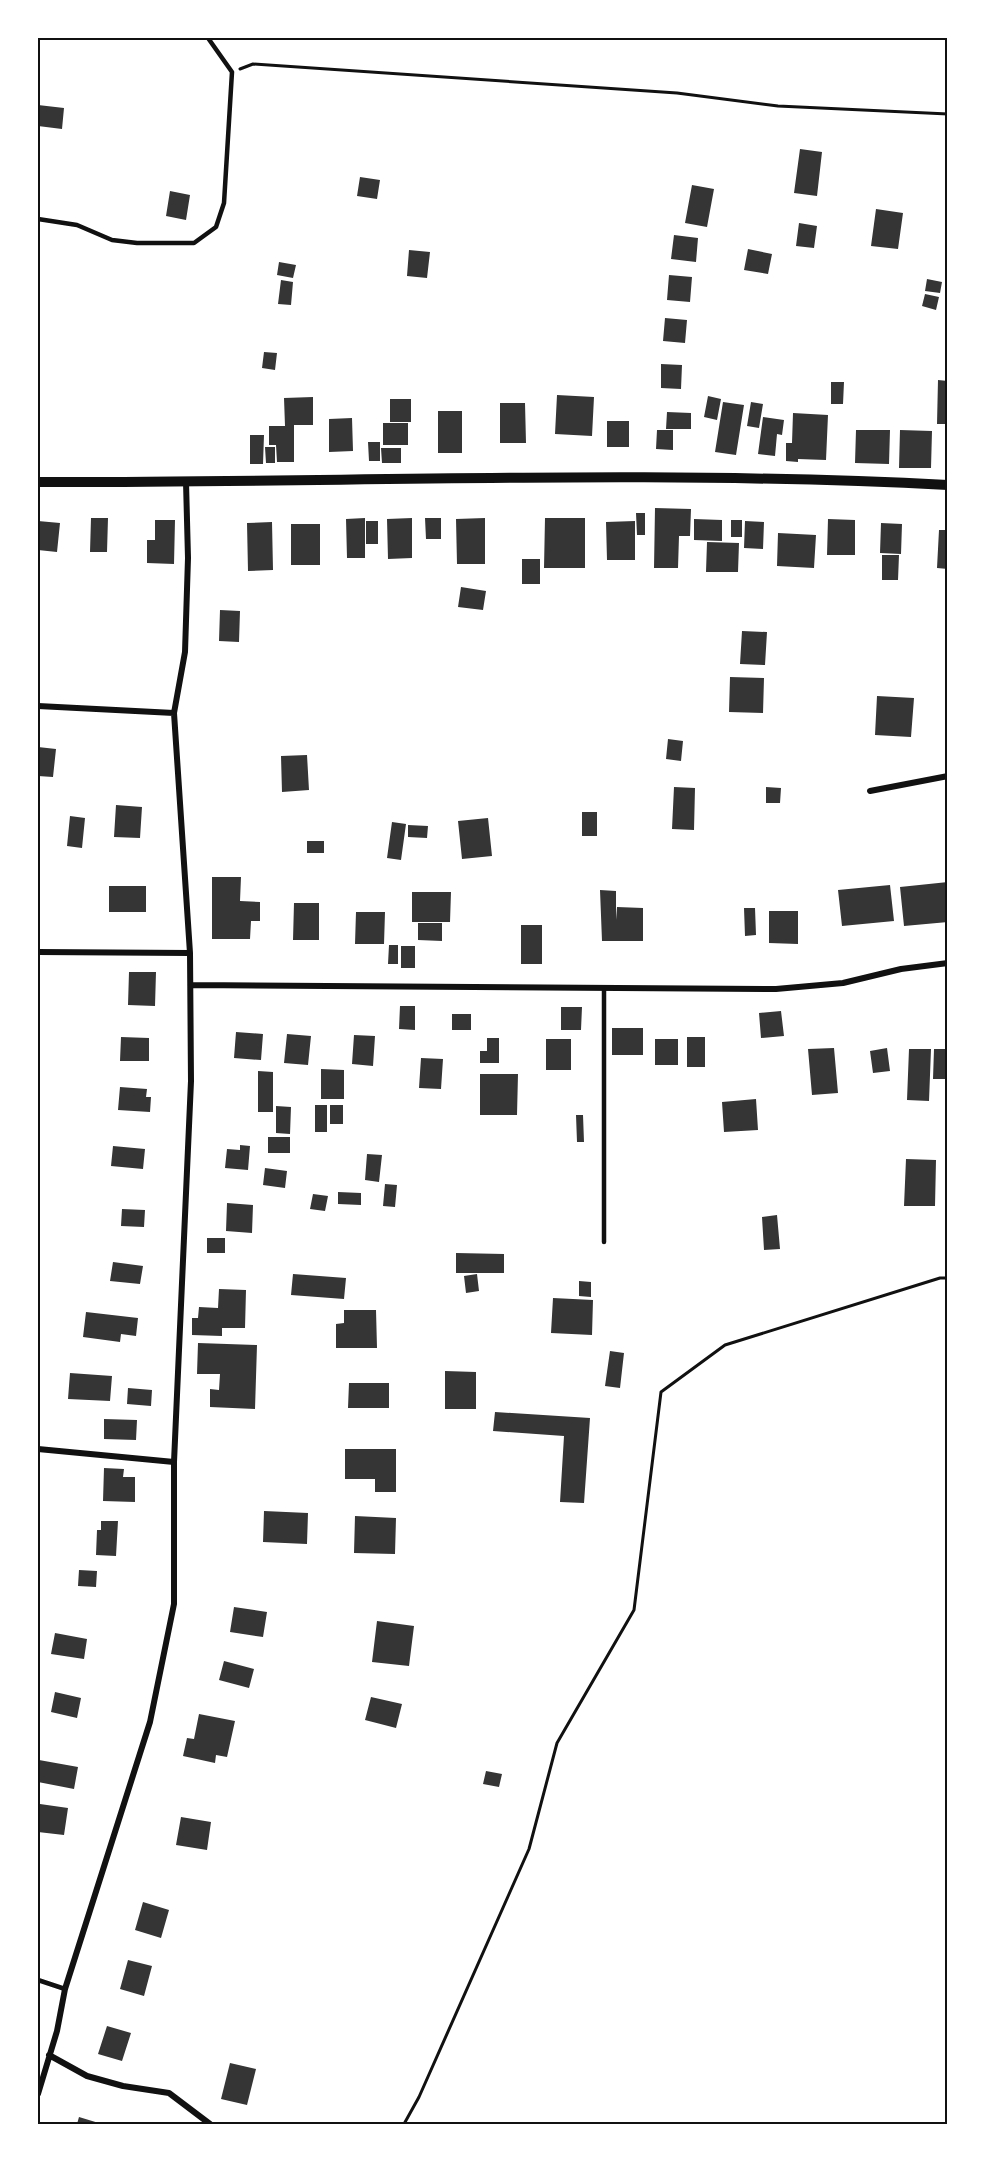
<svg xmlns="http://www.w3.org/2000/svg" width="985" height="2162" viewBox="0 0 985 2162" font-family="'Open Sans',sans-serif">
<style>
.building{fill:#353535}
.lines{fill:none;stroke-linecap:round;stroke-linejoin:round}
.path{stroke:#111;stroke-width:3}
.service{stroke:#111;stroke-width:4.5}
.minor{stroke:#111;stroke-width:6}
.tertiary{stroke:#111;stroke-width:10}
.neatline{fill:none;stroke:#111;stroke-width:2}
</style>
<rect width="100%" height="100%" fill="#fff"/>
<path class="building" d="M38,105l26,3 -2,21 -24,-3z
M800,149l22,3 -5,44 -23,-3z
M360,177l20,3 -3,19 -20,-3z
M692,185l22,4 -7,38 -22,-4z
M170,191l20,4 -4,25 -20,-4z
M876,209l27,4 -5,36 -27,-3z
M799,223l18,3 -3,22 -18,-2z
M674,235l24,3 -2,24 -25,-3z
M748,249l24,5 -4,20 -24,-4z
M409,250l21,2 -3,26 -20,-2z
M279,262l17,3 -3,13 -16,-3z
M669,275l23,2 -2,25 -23,-2z
M927,279l15,3 -2,11 -15,-2z
M281,280l12,2 -2,23 -13,-1z
M925,294l14,3 -3,13 -14,-4z
M665,318l22,2 -2,23 -22,-2z
M264,352l13,1 -2,17 -13,-2z
M661,364l21,1 -1,24 -20,-1z
M938,380l10,1v43h-11z
M831,382h13l-1,22h-12z
M557,395l37,2 -2,39 -37,-2z
M708,396l13,3 -4,21 -13,-3z
M313,397v28h-19v37h-17l-1,-17h-7v-19h16l-1,-28z
M390,399h21v23h-21z
M723,402l21,3 -8,50 -21,-3z
M751,402l12,2 -4,24 -12,-2z
M500,403h25l1,40h-26z
M438,411h24v42h-24z
M667,412l24,1v16h-25z
M793,413l35,2 -2,45 -28,-1v3l-12,-1v-18h6z
M763,417l21,3 -2,15 -5,-1 -2,22 -17,-2z
M352,418l1,33 -24,1v-33z
M607,421h22v26h-22z
M383,423h25v22h-25z
M657,430h16v20l-17,-1z
M856,430h34l-1,34 -34,-1z
M900,430l32,1 -1,37h-32z
M250,435h14l-1,29h-13z
M368,442h12v19h-11z
M265,447h10v16h-9z
M381,448h20v15h-19z
M655,508l36,1 -1,27h-11l-1,32h-24z
M636,513h9v22h-8z
M91,518h17l-1,34h-17z
M365,518v40h-18l-1,-39z
M412,518v40l-24,1 -1,-40z
M425,518h16v21h-15z
M485,518v46h-28l-1,-45z
M545,518h40v50h-41z
M694,519l28,1v21l-28,-1z
M828,519l27,1v35h-28z
M155,520h20l-1,44 -27,-1v-23h8z
M731,520h11v17h-11z
M38,521l22,2 -3,29 -19,-2z
M366,521h12v23h-12z
M635,521v39h-28l-1,-38z
M745,521l19,1 -1,27 -19,-1z
M272,522l1,48 -25,1 -1,-48z
M881,523l21,1 -1,30 -21,-1z
M291,524h29v41h-29z
M939,530h9v39l-11,-1z
M778,533l38,2 -2,33 -37,-2z
M707,542l32,1 -1,29h-32z
M882,555h17l-1,25h-16z
M522,559h18v25h-18z
M461,587l25,4 -3,19 -25,-3z
M220,610l20,1 -1,31 -20,-1z
M742,631l25,1 -2,33 -25,-1z
M730,677l34,1 -1,35 -34,-1z
M877,696l37,2 -3,39 -36,-2z
M668,739l15,2 -2,20 -15,-2z
M38,747l18,2 -3,28 -15,-1z
M307,755l2,35 -27,2 -1,-36z
M674,787l21,1 -1,42 -22,-1z
M766,787l15,1 -1,15h-14z
M116,805l26,2 -2,31 -26,-1z
M582,812h15v24h-15z
M70,816l15,2 -3,30 -15,-2z
M488,818l4,38 -30,3 -4,-38z
M392,822l14,2 -5,36 -14,-2z
M408,825l20,1 -1,12 -19,-1z
M307,841h17v12h-17z
M212,877h29l-1,24 20,1v19h-9l-1,18h-38z
M948,882v40l-44,4 -4,-39z
M890,885l4,36 -52,5 -4,-36z
M109,886h37v26h-37z
M600,890l16,1v29l1,-13 26,1v33h-41z
M412,892h39l-1,30h-38z
M294,903h25v37h-26z
M744,908h11l1,27 -11,1z
M769,911h29v33l-29,-1z
M356,912h29l-1,32h-29z
M418,923h24v18l-24,-1z
M521,925h21v39h-21z
M389,945h9v19h-10z
M401,946h14v22h-14z
M129,972h27l-1,34 -27,-1z
M400,1006h15v24l-16,-1z
M561,1007h21l-1,23h-20z
M781,1011l3,25 -23,2 -2,-25z
M452,1014h19v16h-19z
M612,1028h31v27h-31z
M236,1032l27,2 -2,26 -27,-2z
M287,1034l24,2 -3,29 -24,-2z
M354,1035l21,1 -2,30 -21,-2z
M121,1037l28,1v23h-29z
M687,1037h18v30h-18z
M487,1038h12v25h-19v-12h7z
M546,1039h25v31h-25z
M655,1039h23v26h-23z
M834,1048l4,45 -26,2 -4,-46z
M887,1048l3,23 -17,2 -3,-22z
M909,1049h22l-2,52 -22,-1z
M934,1049h14v30h-15z
M421,1058l22,1 -2,30 -22,-1z
M321,1069l23,1v29h-23z
M258,1071l15,1v40h-15z
M480,1074h38l-1,41h-37z
M120,1087l27,2 -1,8h5l-1,15 -32,-2z
M756,1099l2,31 -34,2 -2,-30z
M315,1105h12v27h-12z
M330,1105h13v19h-13z
M276,1106l15,1 -1,27 -14,-1z
M576,1115h7l1,27h-7z
M268,1137h22v16h-22z
M240,1145l10,1 -2,24 -23,-2 2,-19 13,1z
M113,1146l32,3 -2,20 -32,-3z
M367,1154l15,1 -3,27 -14,-2z
M906,1159l30,1 -1,46h-31z
M265,1168l22,3 -2,17 -22,-3z
M385,1184l12,1 -2,22 -12,-1z
M338,1192l23,1v12l-23,-1z
M313,1194l15,2 -3,15 -15,-2z
M227,1203l26,2 -1,28 -26,-2z
M122,1209l23,1 -1,17 -23,-1z
M777,1215l3,34 -16,1 -2,-33z
M207,1238h18v15h-18z
M456,1253l48,1v19h-48z
M113,1262l30,4 -3,18 -30,-3z
M293,1274l53,4 -2,21 -53,-4z
M477,1274l2,17 -13,2 -2,-17z
M579,1281l12,1v15l-12,-1z
M219,1289l27,1 -1,38h-23v8l-30,-1v-17h6l1,-11 19,1z
M553,1298l40,2 -1,35 -41,-2z
M344,1310h32l1,38h-41v-24l8,-1z
M86,1312l52,6 -2,18 -15,-2 -1,8 -37,-5z
M198,1343l59,2 -2,64 -45,-2v-18l9,1 1,-16h-23z
M610,1351l14,2 -4,35 -15,-2z
M445,1371l31,1v37h-31z
M70,1373l42,3 -2,25 -42,-2z
M349,1383h40v25h-41z
M128,1388l24,2 -1,16 -24,-2z
M495,1412l95,6 -6,85 -24,-1 4,-66 -71,-5z
M104,1419l33,1 -1,20 -32,-1z
M345,1449h51v43h-21v-13h-30z
M104,1468l20,1 -1,8h12v25l-32,-1z
M264,1511l44,2 -1,31 -44,-2z
M355,1516l41,2 -1,36 -41,-1z
M101,1521h17l-2,35 -20,-1 1,-25h4z
M79,1570l18,1 -1,16 -18,-1z
M234,1607l33,5 -4,25 -33,-5z
M377,1621l37,5 -5,40 -37,-4z
M55,1633l32,6 -3,20 -33,-5z
M224,1661l30,8 -5,19 -30,-8z
M55,1692l26,6 -4,20 -26,-6z
M371,1697l31,7 -6,24 -31,-8z
M199,1714l36,7 -8,36 -11,-2 -1,8 -32,-7 4,-18 7,1z
M39,1760l39,7 -4,22 -36,-7z
M486,1771l16,3 -3,13 -16,-3z
M40,1804l28,4 -4,27 -26,-3z
M181,1817l30,5 -4,28 -31,-5z
M143,1902l26,8 -8,28 -26,-8z
M128,1960l24,6 -8,30 -24,-7z
M107,2026l24,7 -9,28 -24,-7z
M230,2063l26,6 -9,36 -26,-6z
M79,2117l23,7h-25z"/>
<g class="lines">
<path class="path" d="M240,69l13,-5 424,29 101,13 170,8
M404,2124l15,-27 110,-248 28,-106 77,-133 27,-218 64,-47 215,-67h8"/>
<path class="service" d="M38,219l39,6 35,15 25,3h57l22,-16 8,-24 8,-131 -24,-34
M604,1242v-254
M38,1980l27,9"/>
<path class="minor" d="M38,706l136,7
M870,791l78,-15
M38,952l152,1
M191,985l585,4 67,-6 58,-14 47,-6
M38,1449l136,13
M49,2055l38,21 36,10 46,7 41,31
M38,2094l19,-63 8,-42 85,-267 24,-118v-142l17,-381 -1,-128 -16,-240 11,-61 3,-94 -2,-76"/>
<path class="tertiary" d="M38,482c303,1 606,-13 910,3"/>
</g>
<rect width="985" height="2162" fill="none" stroke="#ffffff" stroke-width="78"/>
<rect x="39" y="39" width="907" height="2084" class="neatline"/>
</svg>
